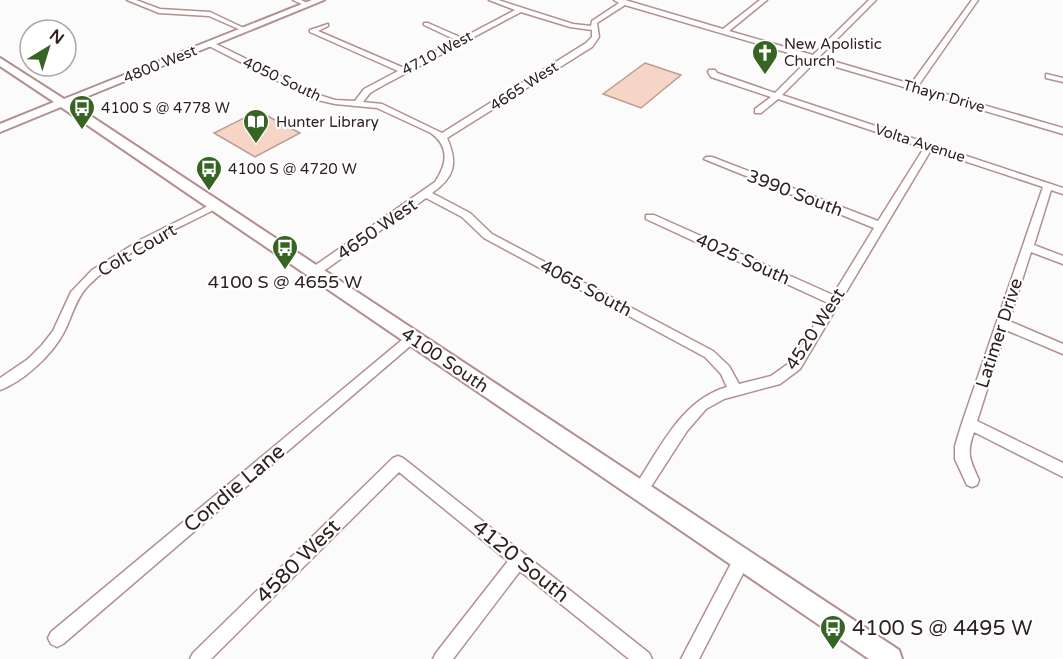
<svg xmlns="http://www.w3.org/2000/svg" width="1063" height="659" viewBox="0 0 1063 659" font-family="'Varela Round',sans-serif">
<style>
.building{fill:#f6d4c6;stroke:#bc9c8f;stroke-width:1.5}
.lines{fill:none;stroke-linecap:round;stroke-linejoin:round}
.minor-casing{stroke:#b3908f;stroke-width:3}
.secondary-casing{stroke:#b3908f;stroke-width:4}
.minor{fill:#fff;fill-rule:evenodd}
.secondary{fill:#fff;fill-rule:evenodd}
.labels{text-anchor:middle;stroke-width:4.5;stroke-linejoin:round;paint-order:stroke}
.far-poi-label{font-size:15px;fill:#2f2221;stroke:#fff;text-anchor:start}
.far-street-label{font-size:15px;fill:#2f2221;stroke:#fff}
.street-label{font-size:18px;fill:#2f2221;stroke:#fff}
.poi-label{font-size:18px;fill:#2f2221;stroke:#fff}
.near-street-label{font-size:21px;fill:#2f2221;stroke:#fff}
.near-poi-label{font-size:21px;fill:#2f2221;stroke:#fff;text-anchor:start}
</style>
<rect width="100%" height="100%" fill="#fbfbfb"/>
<path class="building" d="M645,63l36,12 -40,33 -38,-14z
M258,111l42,22 -45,24 -41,-24z"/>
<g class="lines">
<defs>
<path id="minor" d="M127,0h9l24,9 50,3 38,18 -5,1 -34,-15 -50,-3z
M293,0h8l10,5 -5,1z
M489,0h9l75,24 18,2 1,-5 27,-18 -5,-3h11l98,29 37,-29h7l-38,31 84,24 56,-55h7l-57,57 92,27 61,-84h6l-60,86 145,42v6l-247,-73 -34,34 281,93v6l-12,-4 -17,55 29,11v8l-32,-12 -22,69 54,23v10l-57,-24 -29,91 86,42v14l-89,-45c-8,22 -4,28 5,48l-2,5 -5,2 -5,-2 -12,-26v-13l7,-23 81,-236 -112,-37 -131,219 -20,15 -56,15 -18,10 -19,22 -42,65 -5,2 -5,-2 -2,-5 2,-5c25,-37 46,-86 92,-99l-6,-13 -16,-17 -221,-119 -22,-21 -36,-19 -108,77h-8l-2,-3 2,-3 125,-87c12,-18 15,-35 -4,-49l-54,-25 -42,-4 -22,-5 -108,-55 7,-2 107,53 16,5 20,1 9,-12 34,-18 -88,-39v-2l18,-6v2l-10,5 86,37 52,-28 -32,-15v-2h4l34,15 53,-28zM625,5l184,54 -34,34 -58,-20 -2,-3h-6l-1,2 3,5 60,20 -16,12v4h6l17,-14 146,49 -46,73 -166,-64h-6l-2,2 170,69 -41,67 -179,-80h-8v4l182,84 -36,58 -21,15 -32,8 -10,-18 -16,-15 -221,-117 -22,-21 -38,-20c23,-16 26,-30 15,-55l145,-91 7,-10 -2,-14zM521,12l49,15 22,3v7l-6,6 -144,90 -60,-29 -19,-2 7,-9 12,-7z
M1046,74l17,4v4l-17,-4z
M214,203l3,1v4c-43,23 -95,43 -130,79 -12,13 -15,30 -23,45 -11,22 -41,50 -64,58v-12l28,-19 14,-14 11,-14 18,-39 21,-22 50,-31z
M412,333l4,2 2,3 -2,3 -353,303 -6,3 -6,-3 -3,-6 3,-6 357,-297z
M398,456l5,2 246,195 3,6h-23l-109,-88 -67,88h-20l3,-6 72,-92 -109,-89 -188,187h-21l3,-6 200,-195z
M742,552l6,2 2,6 -51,99h-18l55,-105z"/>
<path id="secondary" d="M312,0h12l-253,103 828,547 3,9h-33l-808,-552 -61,25v-8l54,-22 -54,-36v-8l64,41z"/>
</defs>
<use href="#minor" class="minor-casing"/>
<use href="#secondary" class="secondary-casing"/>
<use href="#minor" class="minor"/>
<use href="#secondary" class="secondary"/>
</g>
<defs>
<symbol id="church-pin" viewBox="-11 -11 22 30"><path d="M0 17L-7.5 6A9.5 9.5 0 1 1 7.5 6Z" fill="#376423" stroke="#fff"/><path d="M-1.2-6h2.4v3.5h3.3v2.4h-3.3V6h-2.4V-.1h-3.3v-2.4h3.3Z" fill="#fff"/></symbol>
<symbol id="bus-pin" viewBox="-11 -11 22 30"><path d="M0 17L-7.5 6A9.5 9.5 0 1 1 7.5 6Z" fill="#376423" stroke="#fff"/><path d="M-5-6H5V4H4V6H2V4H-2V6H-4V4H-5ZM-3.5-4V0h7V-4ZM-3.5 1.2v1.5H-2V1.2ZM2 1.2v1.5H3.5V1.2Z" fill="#fff"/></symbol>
<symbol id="library-pin" viewBox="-11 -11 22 30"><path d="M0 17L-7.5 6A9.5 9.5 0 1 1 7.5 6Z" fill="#376423" stroke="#fff"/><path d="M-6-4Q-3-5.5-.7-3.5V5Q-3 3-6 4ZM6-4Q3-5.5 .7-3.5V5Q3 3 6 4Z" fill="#fff"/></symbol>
</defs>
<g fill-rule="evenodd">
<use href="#church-pin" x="750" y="38" width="30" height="40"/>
<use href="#bus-pin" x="67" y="93" width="30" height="40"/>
<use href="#library-pin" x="241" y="107" width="30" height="40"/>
<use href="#bus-pin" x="194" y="154" width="30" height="40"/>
<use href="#bus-pin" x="270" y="233" width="30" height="40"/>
<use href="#bus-pin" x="818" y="613" width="30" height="40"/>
</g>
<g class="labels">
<g class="far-poi-label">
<text x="784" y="49">New Apolistic<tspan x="784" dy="17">Church</tspan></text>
<text x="101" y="113">4100 S @ 4778 W</text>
<text x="276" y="127">Hunter Library</text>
<text x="228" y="174">4100 S @ 4720 W</text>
</g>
<g class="far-street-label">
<text transform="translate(437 53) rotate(-28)" y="5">4710 West</text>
<text transform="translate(160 64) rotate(-22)" y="5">4800 West</text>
<text transform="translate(282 79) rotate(25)" y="5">4050 South</text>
<text transform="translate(524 86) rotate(-33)" y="5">4665 West</text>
<text transform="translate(944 96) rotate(16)" y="5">Thayn Drive</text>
<text transform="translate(920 143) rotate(18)" y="5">Volta Avenue</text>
</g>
<g class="street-label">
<text transform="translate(795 193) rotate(21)" y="6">3990 South</text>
<text transform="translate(377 229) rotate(-35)" y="6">4650 West</text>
<text transform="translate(137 250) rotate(-30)" y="6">Colt Court</text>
<text transform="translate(743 259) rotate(24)" y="6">4025 South</text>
<text transform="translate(586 288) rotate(28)" y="6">4065 South</text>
<text transform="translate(815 329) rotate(-57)" y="6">4520 West</text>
<text transform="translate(999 333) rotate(-72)" y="6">Latimer Drive</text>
<text transform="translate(445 360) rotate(34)" y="6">4100 South</text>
</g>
<g class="poi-label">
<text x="285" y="288">4100 S @ 4655 W</text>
</g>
<g class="near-street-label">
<text transform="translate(234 488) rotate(-40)" y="7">Condie Lane</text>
<text transform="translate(298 561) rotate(-45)" y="7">4580 West</text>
<text transform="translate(521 561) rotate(39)" y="7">4120 South</text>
</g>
<g class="near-poi-label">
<text x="852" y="635">4100 S @ 4495 W</text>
</g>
</g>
<g transform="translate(48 48) rotate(38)"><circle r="28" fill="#ffffff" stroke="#aca7a6" stroke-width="1.5"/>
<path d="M0-4.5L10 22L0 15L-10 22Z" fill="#376423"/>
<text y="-9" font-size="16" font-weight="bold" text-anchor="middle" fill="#2f2221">N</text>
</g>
</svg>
